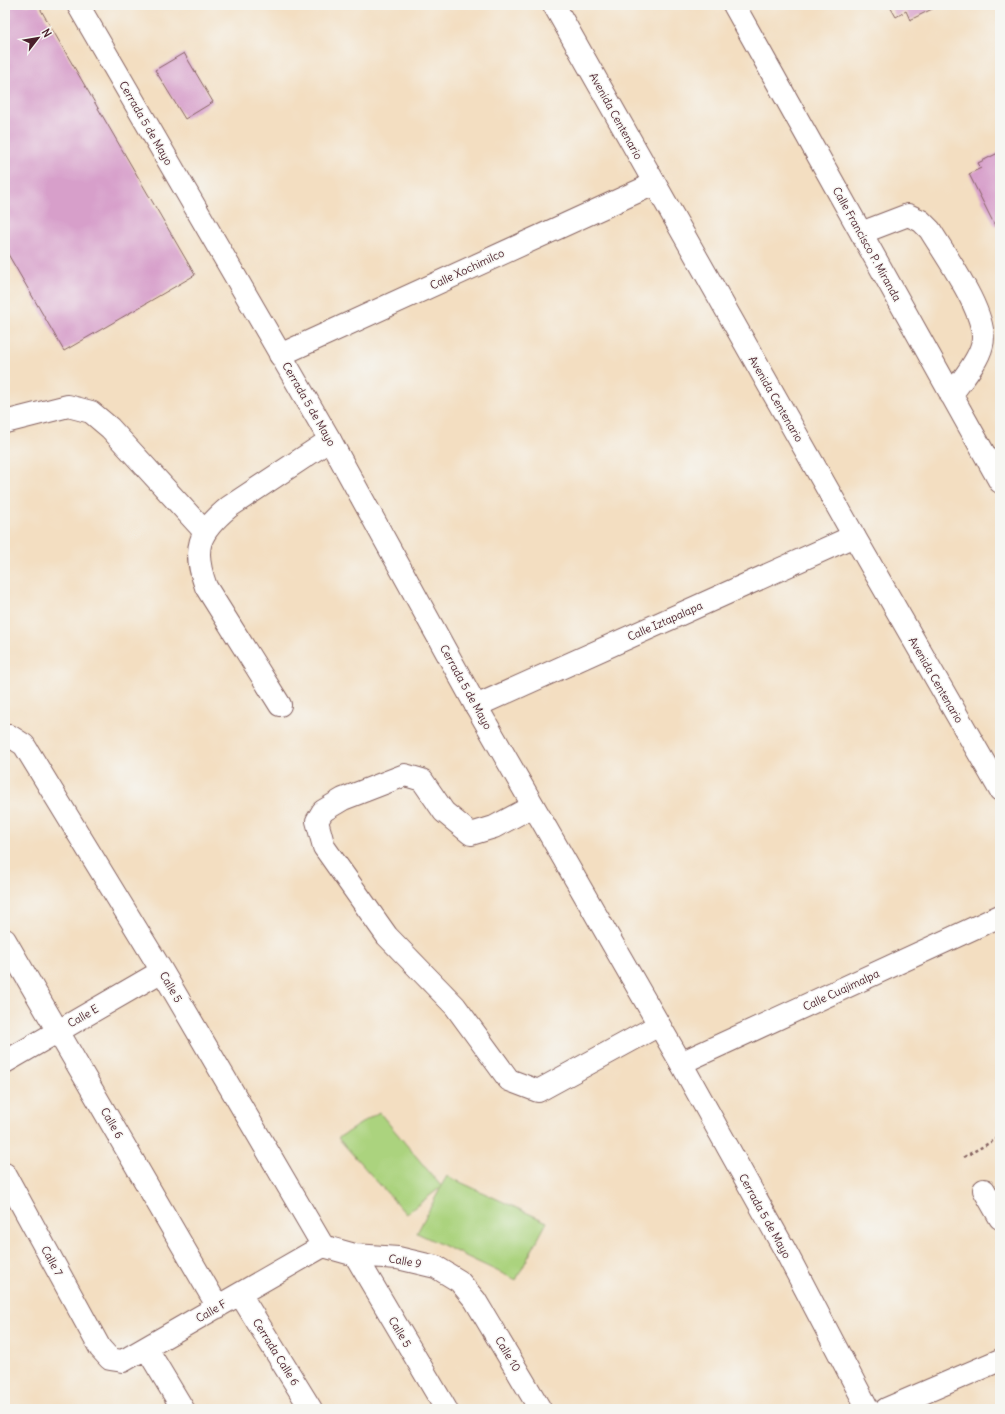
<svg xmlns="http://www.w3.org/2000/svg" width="1005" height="1414" viewBox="0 0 1005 1414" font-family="Delius,sans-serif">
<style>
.green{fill:#abd37e;stroke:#7a7954}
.building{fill:#d79fca}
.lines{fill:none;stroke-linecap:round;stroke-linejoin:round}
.minor-casing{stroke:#856260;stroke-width:24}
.major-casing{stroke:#856260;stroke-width:24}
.path{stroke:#856260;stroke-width:2.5;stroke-dasharray:3 3;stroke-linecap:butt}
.minor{stroke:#fff;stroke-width:22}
.major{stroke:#fff;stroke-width:22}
.labels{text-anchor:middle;stroke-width:3;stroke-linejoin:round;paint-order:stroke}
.street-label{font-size:11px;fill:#4a1f2b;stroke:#f6f6f2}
</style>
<rect width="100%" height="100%" fill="#f6f6f2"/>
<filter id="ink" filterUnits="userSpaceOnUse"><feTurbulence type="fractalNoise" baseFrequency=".025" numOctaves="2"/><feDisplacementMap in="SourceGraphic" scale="8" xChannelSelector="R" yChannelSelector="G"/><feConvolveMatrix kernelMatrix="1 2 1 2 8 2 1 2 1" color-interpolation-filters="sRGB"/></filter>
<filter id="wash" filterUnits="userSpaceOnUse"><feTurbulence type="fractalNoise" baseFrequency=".012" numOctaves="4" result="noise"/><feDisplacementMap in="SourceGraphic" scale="16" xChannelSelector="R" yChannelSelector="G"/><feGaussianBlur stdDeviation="0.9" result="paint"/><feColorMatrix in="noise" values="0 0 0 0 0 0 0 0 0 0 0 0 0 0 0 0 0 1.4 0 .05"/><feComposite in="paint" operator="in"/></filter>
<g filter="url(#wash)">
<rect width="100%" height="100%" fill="#f3dec1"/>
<path class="green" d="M379,1112l62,74 6,-10 100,46 -31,58 -99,-47 24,-46 -35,27 -68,-76z"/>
<g id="blocks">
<path class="building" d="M5,5h33l157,270 -131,76 -59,-102z
M889,5h51l-30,15 -4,-9 -10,6z
M184,53l29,49 -28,17 -30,-49z
M1000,152v71l-5,3 -26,-52 12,-6 -3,-5z"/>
</g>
</g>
<g filter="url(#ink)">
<use href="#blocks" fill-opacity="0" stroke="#856260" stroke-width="1"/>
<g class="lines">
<defs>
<path id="minor" d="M734,5l266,477
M861,233l47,-18 13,6 9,9c15,25 60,87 52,115 -4,17 -21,36 -31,50
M280,355l374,-171
M5,422l63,-16 23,6 19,16 95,104
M280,705l-74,-118c-14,-39 -8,-54 23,-80l101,-67
M476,706l378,-170
M5,736h5l14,9 138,226 161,275
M533,806l-39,21 -23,7 -27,-22 -22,-32 -17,-5 -62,24 -20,12 -6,10 7,26 63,89 68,70 54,74 29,11 121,-66
M5,940l213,367
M5,1062l157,-91
M681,1063l319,-147
M5,1174l95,174 10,11 13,2 200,-115
M984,1190l16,28
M323,1246l32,9 43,3 38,9 23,14 16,19 65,109
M355,1255l91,154
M240,1294l71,115
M147,1349l36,60
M886,1409l114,-49"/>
<path id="major" d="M78,5l252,435 146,266 205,357 105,189 82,157
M554,5l300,531 146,254"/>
</defs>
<use href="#minor" class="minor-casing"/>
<use href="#major" class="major-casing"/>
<path class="path" d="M964,1157l36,-20"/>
<use href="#minor" class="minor"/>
<use href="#major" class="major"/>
</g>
</g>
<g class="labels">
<g class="street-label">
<text transform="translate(616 116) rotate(61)" y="4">Avenida Centenario</text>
<text transform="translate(146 123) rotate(60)" y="4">Cerrada 5 de Mayo</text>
<text transform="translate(867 244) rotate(61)" y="4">Calle Francisco P. Miranda</text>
<text transform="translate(467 269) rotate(-25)" y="4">Calle Xochimilco</text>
<text transform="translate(776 399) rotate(60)" y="4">Avenida Centenario</text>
<text transform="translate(309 404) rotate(60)" y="4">Cerrada 5 de Mayo</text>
<text transform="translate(665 621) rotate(-24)" y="4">Calle Iztapalapa</text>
<text transform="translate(936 680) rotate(60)" y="4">Avenida Centenario</text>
<text transform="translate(466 687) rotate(61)" y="4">Cerrada 5 de Mayo</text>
<text transform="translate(171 987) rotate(60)" y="4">Calle 5</text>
<text transform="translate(841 990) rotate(-25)" y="4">Calle Cuajimalpa</text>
<text transform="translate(83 1016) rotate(-30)" y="4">Calle E</text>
<text transform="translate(112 1123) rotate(60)" y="4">Calle 6</text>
<text transform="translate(765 1216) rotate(61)" y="4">Cerrada 5 de Mayo</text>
<text transform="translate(52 1261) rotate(61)" y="4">Calle 7</text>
<text transform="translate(405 1261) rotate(10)" y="4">Calle 9</text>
<text transform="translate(211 1311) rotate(-30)" y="4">Calle F</text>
<text transform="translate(400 1332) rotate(59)" y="4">Calle 5</text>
<text transform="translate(276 1352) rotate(58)" y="4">Cerrada Calle 6</text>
<text transform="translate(508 1354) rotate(59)" y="4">Calle 10</text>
</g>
</g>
<rect width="1005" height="1414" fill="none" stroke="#f6f6f2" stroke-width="20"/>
<g transform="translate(38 38) rotate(59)" stroke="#f6f6f2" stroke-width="3" paint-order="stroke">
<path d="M0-3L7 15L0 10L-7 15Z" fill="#4a1f2b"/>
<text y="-6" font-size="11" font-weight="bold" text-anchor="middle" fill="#4a1f2b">N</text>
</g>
</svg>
